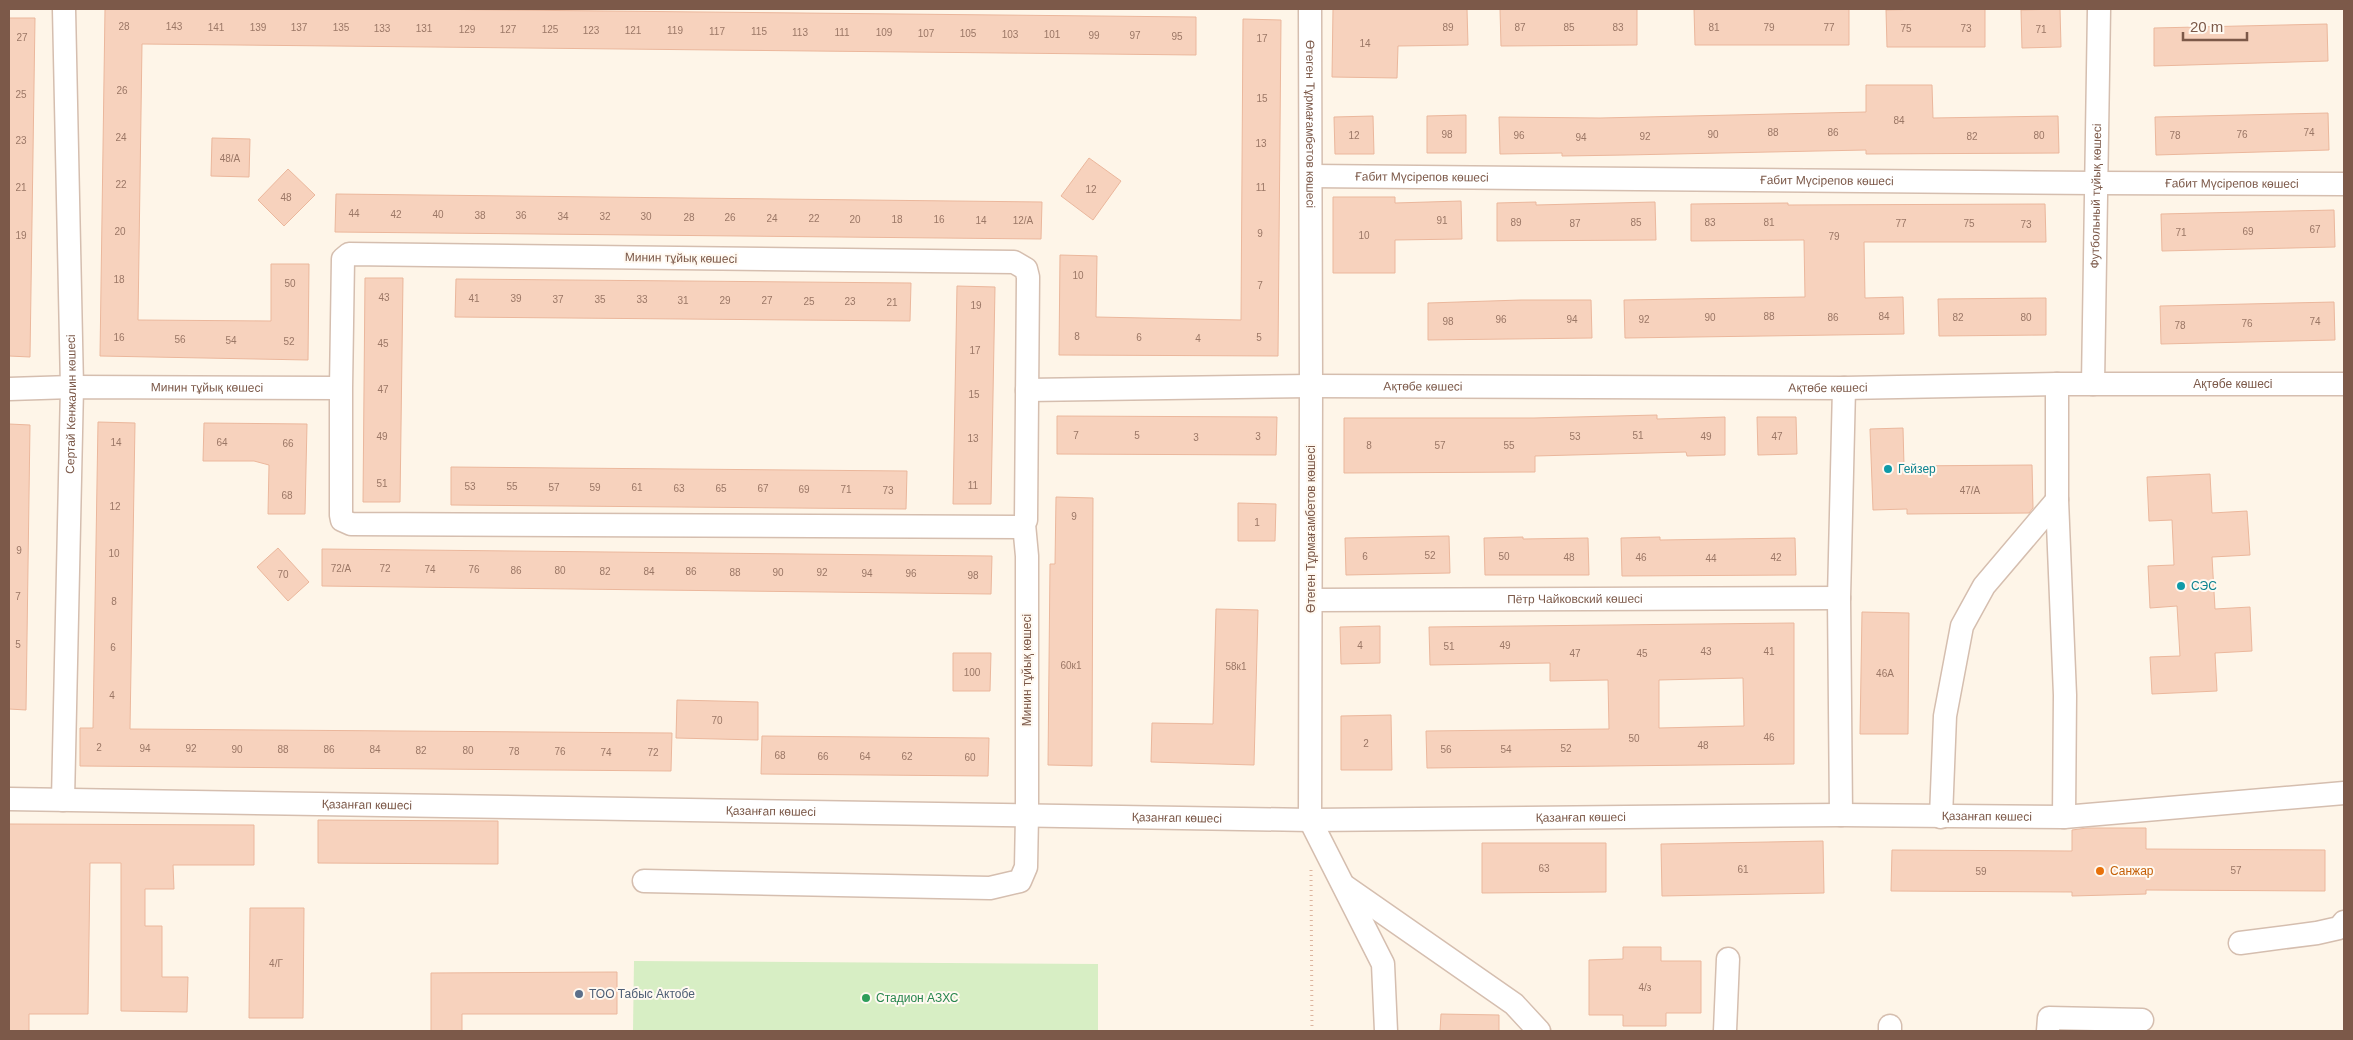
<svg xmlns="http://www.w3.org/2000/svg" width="2353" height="1040" viewBox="0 0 2353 1040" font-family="Helvetica,sans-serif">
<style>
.green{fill:#d7eec4}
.building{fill:#f7d2bd;stroke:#ebb79c;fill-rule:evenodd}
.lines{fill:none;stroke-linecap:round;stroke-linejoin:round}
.minor-casing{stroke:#d5beaf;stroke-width:25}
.path{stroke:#ddb59f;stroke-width:3;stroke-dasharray:1 4;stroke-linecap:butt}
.minor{stroke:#fff;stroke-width:22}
.culture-dot{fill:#0f9aa8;stroke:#fff9f1;stroke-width:2}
.food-dot{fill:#e8710a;stroke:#fff9f1;stroke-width:2}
.service-dot{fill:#5c6f8a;stroke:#fff9f1;stroke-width:2}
.leisure-dot{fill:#2e9e5b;stroke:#fff9f1;stroke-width:2}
.labels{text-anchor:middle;stroke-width:4;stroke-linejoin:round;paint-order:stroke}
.number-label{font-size:10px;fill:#9b7766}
.street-label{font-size:12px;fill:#7c5949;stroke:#fff9f1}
.culture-label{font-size:12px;fill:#0d838f;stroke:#fff9f1;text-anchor:start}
.food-label{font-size:12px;fill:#c56008;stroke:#fff9f1;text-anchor:start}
.service-label{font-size:12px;fill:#4e5e75;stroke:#fff9f1;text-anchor:start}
.leisure-label{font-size:12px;fill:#27864d;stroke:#fff9f1;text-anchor:start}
</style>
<rect width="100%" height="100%" fill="#fef5e8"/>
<path class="green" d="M634,961l464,3v67h-465z"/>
<path class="building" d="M105,9h301l790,8v38l-1054,-11 -4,276 133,1v-57h38l-1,96 -208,-4z
M1333,9h134l1,36 -70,1 -1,32 -65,-1z
M1500,9h137v36l-136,1z
M1694,9h155v36h-154z
M1925,9h60v38h-98l-1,-37z
M2060,9l1,38 -39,1 -1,-38z
M9,18h26l-5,339 -21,-1z
M1243,19l38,1 -3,336 -219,-1 1,-100 37,1 -1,61 145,3z
M2327,24l1,37 -174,5v-38z
M1866,85h66l1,33 125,-2 1,37 -193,1v-4l-240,5 -64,1v-3l-62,1 -1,-37 101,1 266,-6z
M2328,113l1,37 -173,5 -1,-38z
M1466,115v38h-39v-37z
M1373,116l1,38h-39l-1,-37z
M212,138l38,1 -1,38 -38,-1z
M1089,158l32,23 -28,39 -32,-24z
M288,169l27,26 -31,31 -26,-26z
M336,194l706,8 -1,37 -706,-7z
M1333,197h62v6l66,-2 1,38 -67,1v33h-62z
M1536,202v3l119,-3 1,38 -159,1v-38z
M1788,203v2l257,-1 1,38h-182l1,56 38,-1 1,37 -279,4 -1,-38 181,-3 -1,-57 -113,1v-37z
M2334,210l1,37 -173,4 -1,-37z
M365,278h38l-3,224h-37z
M456,279l455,4 -1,38 -455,-4z
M957,286l38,1 -4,217h-38z
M2046,298v37l-107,1 -1,-37z
M1521,300h70l1,38 -164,2v-37z
M2334,302l1,38 -174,4 -1,-38z
M1657,415v4l68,-2v38l-38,1 -1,-4 -151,4v16l-191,1v-55h190z
M1057,416l220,1 -1,38 -219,-1z
M1757,417h39l1,37 -39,1z
M98,422l37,1 -5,306 542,4 -1,38 -591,-5v-38h13z
M204,423l103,1 -2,90h-37l1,-49 -15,-4h-51z
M9,424l21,1 -4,285 -17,-1z
M1903,428l1,38 128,-1 1,43 -4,5 -122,1v-5l-34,1 -3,-81z
M451,467l456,4 -1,38 -455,-4z
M2210,474l2,39 35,-2 3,44 -38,2 3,52 35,-2 2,44 -37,2 2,38 -65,3 -2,-37 30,-1 -3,-50 -27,2 -2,-42 26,-1 -2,-45 -23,1 -2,-44z
M1056,497l37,1 -1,268 -44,-1 2,-201h5z
M1238,503l38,1 -1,37h-37z
M1449,536l1,37 -104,2 -1,-37z
M1523,537v2l65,-1 1,37h-104l-1,-37z
M1660,537v3l135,-2 1,37 -174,1 -1,-38z
M278,548l31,34 -21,19 -31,-34z
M322,549l670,7 -1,38 -669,-8z
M1216,609l42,1 -4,155 -103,-3 1,-39 61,1z
M1862,612l47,1 -1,121h-48z
M1794,623v141l-367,4 -1,-37 183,-2 -1,-49 -58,1v-18l-120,2 -1,-38zM1743,678l1,48 -85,2v-48z
M1380,626v37l-39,1 -1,-37z
M953,653h38l-1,38h-37z
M677,700l81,2v38l-82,-2z
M1391,715l1,55h-51v-54z
M762,736l227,2 -1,38 -227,-2z
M318,820l180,1v43l-180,-1z
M9,824l245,1v40h-81l1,24h-29v37h17v51h26l-1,35 -66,-1v-148h-31l-2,151h-59v17h-20z
M2087,828h59v21l179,1v41l-179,-1v4l-74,2v-4l-181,-1 1,-41 180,1v-21z
M1823,841l1,52 -162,3 -1,-52z
M1482,843h124v49l-124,1z
M250,908h54l-1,110h-54z
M1623,947h38v14h40v52h-35v13h-43v-11h-34v-55l34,-1z
M617,972v42h-155v17h-31v-58z
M1441,1014l58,1v16h-59z"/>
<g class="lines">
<defs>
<g id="minor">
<path id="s1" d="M1310,9l1,377 -1,434 73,144 3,67"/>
<path id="s2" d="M1311,176l785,7 248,1"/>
<path d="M2057,384v116l8,195 -1,122"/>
<path id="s3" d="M2093,384l6,-375"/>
<path id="s4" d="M9,389l63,-2 269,1v127l1,5 9,4 668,3 7,-7 2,-243 -2,-8 -12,-7 -665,-8 -6,5 -2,129"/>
<path id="s5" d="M1027,390l284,-4 533,2 213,-4h287"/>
<path id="s6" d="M1311,600l528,-2"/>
<path id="s7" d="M9,799l1301,21 531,-5 223,2 280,-24"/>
<path id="s8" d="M63,800l9,-413 -8,-378"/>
<path d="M1841,815l-2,-217 5,-210"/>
<path d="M1941,817l4,-101 17,-90 22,-40 73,-86"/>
<path d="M644,881l346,7 30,-7 6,-14 1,-52v-259l-3,-32"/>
<path d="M1346,887l168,117 25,27"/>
<path d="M2240,943l77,-10 22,-5 5,-6"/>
<path d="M1725,1031l3,-72"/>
<path d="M1890,1031v-5"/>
<path d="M2048,1031l1,-13 93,2"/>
</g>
</defs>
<use href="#minor" class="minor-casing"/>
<path class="path" d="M1311,870l1,161"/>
<use href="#minor" class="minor"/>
</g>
<g class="culture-dot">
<circle cx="1888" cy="469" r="5"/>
<circle cx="2181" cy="586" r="5"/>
</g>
<circle class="food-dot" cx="2100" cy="871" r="5"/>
<circle class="service-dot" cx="579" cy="994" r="5"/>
<circle class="leisure-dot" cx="866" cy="998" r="5"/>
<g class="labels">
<g class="number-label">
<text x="124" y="30">28</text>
<text x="174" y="30">143</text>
<text x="216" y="31">141</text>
<text x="258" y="31">139</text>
<text x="299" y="31">137</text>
<text x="341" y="31">135</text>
<text x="1448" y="31">89</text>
<text x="1520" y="31">87</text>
<text x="1569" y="31">85</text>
<text x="1618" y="31">83</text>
<text x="1714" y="31">81</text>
<text x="1769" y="31">79</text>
<text x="1829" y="31">77</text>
<text x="382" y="32">133</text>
<text x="424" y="32">131</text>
<text x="1906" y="32">75</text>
<text x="1966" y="32">73</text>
<text x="467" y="33">129</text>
<text x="508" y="33">127</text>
<text x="550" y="33">125</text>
<text x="2041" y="33">71</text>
<text x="591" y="34">123</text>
<text x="633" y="34">121</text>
<text x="675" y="34">119</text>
<text x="717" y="35">117</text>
<text x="759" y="35">115</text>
<text x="800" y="36">113</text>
<text x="842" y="36">111</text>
<text x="884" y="36">109</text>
<text x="926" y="37">107</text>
<text x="968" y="37">105</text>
<text x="1010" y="38">103</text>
<text x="1052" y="38">101</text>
<text x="1094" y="39">99</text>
<text x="1135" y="39">97</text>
<text x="1177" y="40">95</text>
<text x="22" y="41">27</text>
<text x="1262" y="42">17</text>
<text x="1365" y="47">14</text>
<text x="122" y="94">26</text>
<text x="21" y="98">25</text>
<text x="1262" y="102">15</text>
<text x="1899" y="124">84</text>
<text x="1773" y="136">88</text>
<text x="1833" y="136">86</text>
<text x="2309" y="136">74</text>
<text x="1447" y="138">98</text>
<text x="1713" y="138">90</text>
<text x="2242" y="138">76</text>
<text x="1354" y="139">12</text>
<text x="1519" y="139">96</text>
<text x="2039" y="139">80</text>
<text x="2175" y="139">78</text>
<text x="1645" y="140">92</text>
<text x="1972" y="140">82</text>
<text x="121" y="141">24</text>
<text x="1581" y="141">94</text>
<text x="21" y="144">23</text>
<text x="1261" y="147">13</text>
<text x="230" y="162">48/А</text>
<text x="121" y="188">22</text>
<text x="21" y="191">21</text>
<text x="1261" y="191">11</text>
<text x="1091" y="193">12</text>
<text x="286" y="201">48</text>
<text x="354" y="217">44</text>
<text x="396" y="218">42</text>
<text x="438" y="218">40</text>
<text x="480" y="219">38</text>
<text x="521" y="219">36</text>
<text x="563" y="220">34</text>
<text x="605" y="220">32</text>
<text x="646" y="220">30</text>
<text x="689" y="221">28</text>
<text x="730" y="221">26</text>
<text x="772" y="222">24</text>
<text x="814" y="222">22</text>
<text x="855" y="223">20</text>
<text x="897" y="223">18</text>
<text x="939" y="223">16</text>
<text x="981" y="224">14</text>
<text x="1023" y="224">12/А</text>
<text x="1442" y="224">91</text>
<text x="1516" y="226">89</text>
<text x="1636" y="226">85</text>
<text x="1710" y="226">83</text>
<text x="1769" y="226">81</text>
<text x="1575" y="227">87</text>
<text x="1901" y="227">77</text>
<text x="1969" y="227">75</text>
<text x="2026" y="228">73</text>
<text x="2315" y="233">67</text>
<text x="120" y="235">20</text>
<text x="2248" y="235">69</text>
<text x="2181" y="236">71</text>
<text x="1260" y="237">9</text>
<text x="21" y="239">19</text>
<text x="1364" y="239">10</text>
<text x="1834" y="240">79</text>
<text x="1078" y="279">10</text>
<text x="119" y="283">18</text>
<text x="290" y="287">50</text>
<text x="1260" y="289">7</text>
<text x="384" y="301">43</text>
<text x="474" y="302">41</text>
<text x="516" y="302">39</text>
<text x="558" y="303">37</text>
<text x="600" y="303">35</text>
<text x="642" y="303">33</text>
<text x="683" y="304">31</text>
<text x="725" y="304">29</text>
<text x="767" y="304">27</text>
<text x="809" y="305">25</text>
<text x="850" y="305">23</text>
<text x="892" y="306">21</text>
<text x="976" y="309">19</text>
<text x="1769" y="320">88</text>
<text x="1884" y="320">84</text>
<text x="1710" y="321">90</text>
<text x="1833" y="321">86</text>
<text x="1958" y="321">82</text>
<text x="2026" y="321">80</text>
<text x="1501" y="323">96</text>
<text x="1572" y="323">94</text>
<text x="1644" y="323">92</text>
<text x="1448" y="325">98</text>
<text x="2315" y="325">74</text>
<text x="2247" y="327">76</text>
<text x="2180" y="329">78</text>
<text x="1077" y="340">8</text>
<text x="119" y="341">16</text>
<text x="1139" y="341">6</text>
<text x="1259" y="341">5</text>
<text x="1198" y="342">4</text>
<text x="180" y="343">56</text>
<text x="231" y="344">54</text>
<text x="289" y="345">52</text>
<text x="383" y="347">45</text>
<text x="975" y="354">17</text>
<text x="383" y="393">47</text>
<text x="974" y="398">15</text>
<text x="1076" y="439">7</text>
<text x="1137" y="439">5</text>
<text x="1638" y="439">51</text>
<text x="382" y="440">49</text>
<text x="1258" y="440">3</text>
<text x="1575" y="440">53</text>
<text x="1706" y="440">49</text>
<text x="1777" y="440">47</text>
<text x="1196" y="441">3</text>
<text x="973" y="442">13</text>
<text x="116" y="446">14</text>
<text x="222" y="446">64</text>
<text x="288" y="447">66</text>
<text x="1369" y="449">8</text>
<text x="1440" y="449">57</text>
<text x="1509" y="449">55</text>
<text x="382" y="487">51</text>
<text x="973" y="489">11</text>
<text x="470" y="490">53</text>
<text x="512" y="490">55</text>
<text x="554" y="491">57</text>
<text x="595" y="491">59</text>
<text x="637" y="491">61</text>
<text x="679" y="492">63</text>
<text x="721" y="492">65</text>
<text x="763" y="492">67</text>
<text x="804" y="493">69</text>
<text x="846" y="493">71</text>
<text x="888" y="494">73</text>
<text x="1970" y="494">47/А</text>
<text x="287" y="499">68</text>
<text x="115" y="510">12</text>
<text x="1074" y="520">9</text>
<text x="1257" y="526">1</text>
<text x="19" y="554">9</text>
<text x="114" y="557">10</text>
<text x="1430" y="559">52</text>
<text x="1365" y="560">6</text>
<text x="1504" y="560">50</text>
<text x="1569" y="561">48</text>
<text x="1641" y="561">46</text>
<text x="1776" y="561">42</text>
<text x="1711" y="562">44</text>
<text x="341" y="572">72/А</text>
<text x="385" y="572">72</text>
<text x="430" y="573">74</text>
<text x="474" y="573">76</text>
<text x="516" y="574">86</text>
<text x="560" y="574">80</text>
<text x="605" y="575">82</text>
<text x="649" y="575">84</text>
<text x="691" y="575">86</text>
<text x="735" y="576">88</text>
<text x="778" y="576">90</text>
<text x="822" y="576">92</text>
<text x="867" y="577">94</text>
<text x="911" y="577">96</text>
<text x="283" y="578">70</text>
<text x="973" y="579">98</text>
<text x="18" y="600">7</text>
<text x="114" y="605">8</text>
<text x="18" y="648">5</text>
<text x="1360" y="649">4</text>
<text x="1505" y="649">49</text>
<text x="1449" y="650">51</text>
<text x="113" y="651">6</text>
<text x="1706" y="655">43</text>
<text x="1769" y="655">41</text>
<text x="1575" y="657">47</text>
<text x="1642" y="657">45</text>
<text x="1071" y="669">60к1</text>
<text x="1236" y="670">58к1</text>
<text x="972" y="676">100</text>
<text x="1885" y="677">46А</text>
<text x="112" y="699">4</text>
<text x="717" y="724">70</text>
<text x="1769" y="741">46</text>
<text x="1634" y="742">50</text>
<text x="1366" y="747">2</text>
<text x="1703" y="749">48</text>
<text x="99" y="751">2</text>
<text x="145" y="752">94</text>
<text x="191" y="752">92</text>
<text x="1566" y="752">52</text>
<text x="237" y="753">90</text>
<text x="283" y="753">88</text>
<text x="329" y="753">86</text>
<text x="375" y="753">84</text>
<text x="1446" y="753">56</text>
<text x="1506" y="753">54</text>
<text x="421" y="754">82</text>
<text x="468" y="754">80</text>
<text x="514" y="755">78</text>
<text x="560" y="755">76</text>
<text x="606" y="756">74</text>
<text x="653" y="756">72</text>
<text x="780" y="759">68</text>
<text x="823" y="760">66</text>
<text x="865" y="760">64</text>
<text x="907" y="760">62</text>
<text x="970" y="761">60</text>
<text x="1544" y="872">63</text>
<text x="1743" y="873">61</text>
<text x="2236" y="874">57</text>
<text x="1981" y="875">59</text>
<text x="276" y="967">4/Г</text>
<text x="1645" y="991">4/з</text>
</g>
<g class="street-label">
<text dy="4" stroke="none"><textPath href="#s1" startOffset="115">Өтеген Тұрмағамбетов көшесі</textPath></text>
<text dy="4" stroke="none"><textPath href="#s2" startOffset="111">Ғабит Мүсірепов көшесі</textPath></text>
<text dy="4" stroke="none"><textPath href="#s2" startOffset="516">Ғабит Мүсірепов көшесі</textPath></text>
<text dy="4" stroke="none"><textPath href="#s2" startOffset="921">Ғабит Мүсірепов көшесі</textPath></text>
<text dy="4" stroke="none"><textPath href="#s3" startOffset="188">Футбольный тұйық көшесі</textPath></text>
<text transform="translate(681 258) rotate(1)" y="4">Минин тұйық көшесі</text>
<text dy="4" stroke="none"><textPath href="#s5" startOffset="1206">Ақтөбе көшесі</textPath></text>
<text dy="4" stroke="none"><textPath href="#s5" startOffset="396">Ақтөбе көшесі</textPath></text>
<text dy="4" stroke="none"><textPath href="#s4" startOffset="198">Минин тұйық көшесі</textPath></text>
<text dy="4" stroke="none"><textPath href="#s5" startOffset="801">Ақтөбе көшесі</textPath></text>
<text dy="4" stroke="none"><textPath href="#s8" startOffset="396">Сертай Кенжалин көшесі</textPath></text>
<text transform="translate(1311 529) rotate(-90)" y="4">Өтеген Тұрмағамбетов көшесі</text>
<text dy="4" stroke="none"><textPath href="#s6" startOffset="264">Пётр Чайковский көшесі</textPath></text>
<text transform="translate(1027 670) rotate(-90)" y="4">Минин тұйық көшесі</text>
<text dy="4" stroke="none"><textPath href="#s7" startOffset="358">Қазанғап көшесі</textPath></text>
<text dy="4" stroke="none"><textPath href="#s7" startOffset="762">Қазанғап көшесі</textPath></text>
<text dy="4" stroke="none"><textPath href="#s7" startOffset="1168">Қазанғап көшесі</textPath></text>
<text dy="4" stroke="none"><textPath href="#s7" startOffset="1572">Қазанғап көшесі</textPath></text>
<text dy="4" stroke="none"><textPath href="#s7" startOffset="1978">Қазанғап көшесі</textPath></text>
</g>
<g class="culture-label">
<text x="1898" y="473">Гейзер</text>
<text x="2191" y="590">СЭС</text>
</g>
<g class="food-label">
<text x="2110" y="875">Санжар</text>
</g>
<g class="service-label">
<text x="589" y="998">ТОО Табыс Актобе</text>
</g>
<g class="leisure-label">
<text x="876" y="1002">Стадион АЗХС</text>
</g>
</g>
<rect width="2353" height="1040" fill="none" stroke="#7c5949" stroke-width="20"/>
<path d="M2183 32v8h64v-8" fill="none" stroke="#7c5949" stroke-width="2.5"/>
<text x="2190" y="32" font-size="15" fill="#7c5949" stroke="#fff9f1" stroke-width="4" paint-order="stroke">20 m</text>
</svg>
